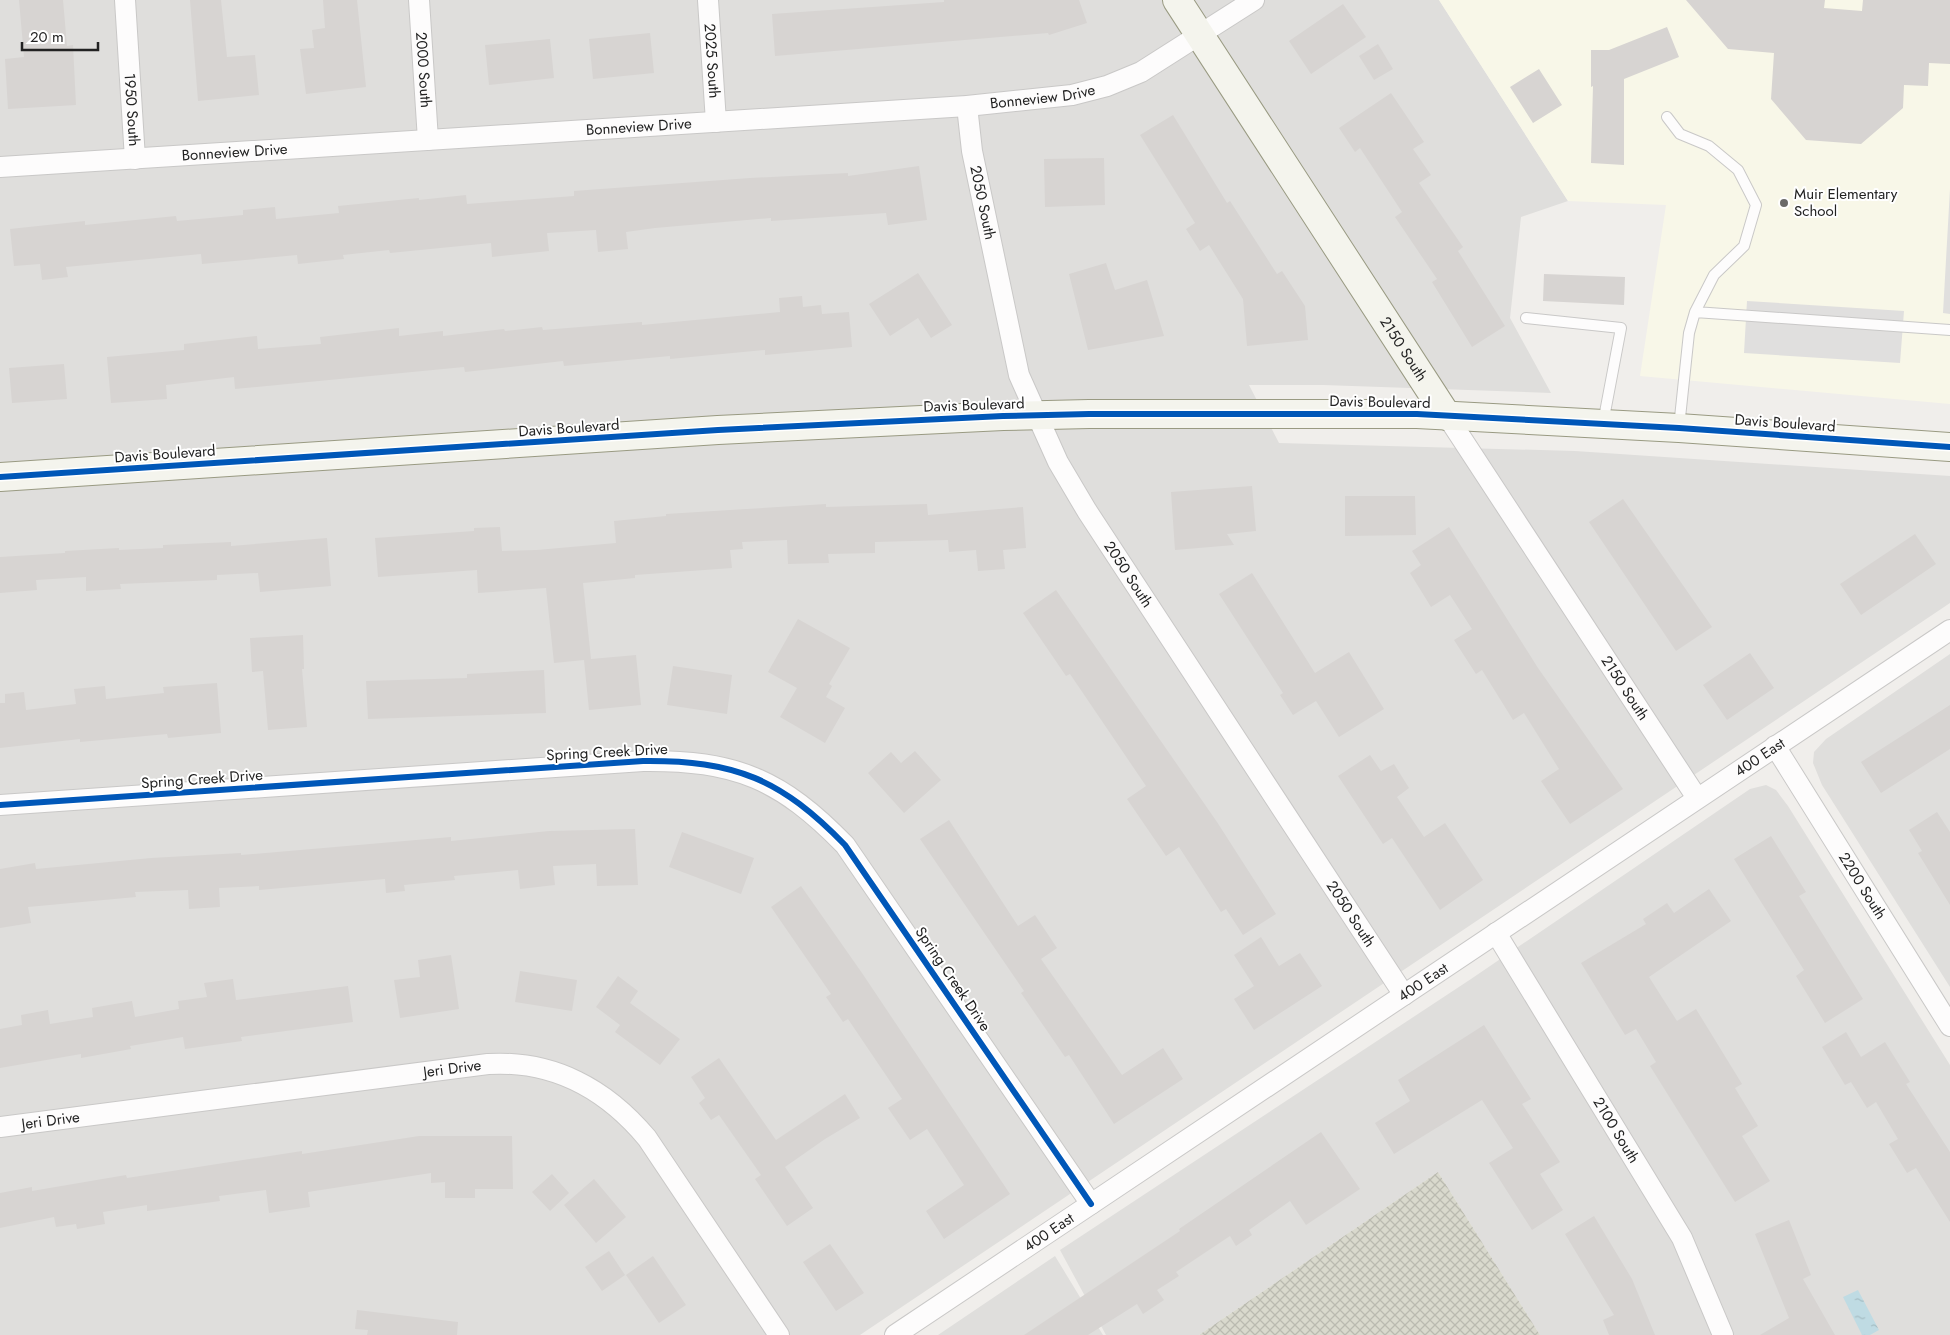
<svg xmlns="http://www.w3.org/2000/svg" width="1950" height="1335" viewBox="0 0 1950 1335" font-family="Jost,sans-serif">
<style>
.residential{fill:#dfdedc}
.education{fill:#f8f7e8}
.construction{fill:url(#construction-cross-hatch)}
.parking{fill:#e0dfde}
.water{fill:url(#water-ripples)}
.building{fill:#d7d4d2}
.lines{fill:none;stroke-linecap:round;stroke-linejoin:round}
.lane-casing{stroke:#c9c8c7;stroke-width:12}
.street-casing{stroke:#c9c8c7;stroke-width:22}
.secondary-casing{stroke:#999a82;stroke-width:30}
.lane{stroke:#fdfcfc;stroke-width:10}
.street{stroke:#fdfcfc;stroke-width:20}
.secondary{stroke:#f4f4ed;stroke-width:28}
.cycleway-casing{stroke:#fff;stroke-width:9}
.cycleway{stroke:#0057b8;stroke-width:6}
.poi-dot{fill:#6a6968;stroke:#fff;stroke-width:2}
.labels{text-anchor:middle;stroke-width:4;stroke-linejoin:round;paint-order:stroke}
.street-label{font-size:15px;fill:#222;stroke:#fff}
.poi-label{font-size:15px;fill:#222;stroke:#fff;text-anchor:start}
</style>
<defs>
<pattern id="construction-cross-hatch" width="8" height="8" patternUnits="userSpaceOnUse" patternTransform="scale(1.25)"><rect width="8" height="8" fill="#d9d9cd"/><path d="M0 0l8 8M0 8l8-8" fill="none" stroke="#babab0"/></pattern>
<pattern id="water-ripples" width="26" height="14" patternUnits="userSpaceOnUse" patternTransform="scale(1.25)"><rect width="26" height="14" fill="#bfdbe3"/><path d="M2 4q2-2 4 0t4 0M15 11q2-2 4 0t4 0" fill="none" stroke="#a4bcc2"/></pattern>
</defs>
<rect width="100%" height="100%" fill="#f0eeeb"/>
<path class="residential" d="M0,0h1439l129,201 -47,16 -11,101 41,75 -228,-8h-74l30,58 296,8 375,25v127l-1090,732h-860z
M1950,654v333l-128,-202 -9,-22 1,-11 12,-13z
M1766,785l10,5 12,16 162,259v270h-410l-102,-163 -239,163h-93l-46,-85 411,-271 279,-190z
M1055,1256l48,79h-165z"/>
<path class="education" d="M1439,0h511v404l-310,-28 26,-171 -98,-4z"/>
<path class="construction" d="M1438,1172l102,163h-341z"/>
<path class="parking" d="M1950,189v125l-7,-1z
M1747,301l157,10 -4,52 -156,-10z"/>
<path class="water" d="M1858,1290l21,40 -9,5h-8l-19,-38z"/>
<path class="building" d="M19,0h44l4,46 6,-1 3,60 -68,4 -3,-50 19,-2z
M190,0h31l6,57 28,-2 4,40 -61,6z
M323,0h34l9,87 -60,7 -6,-45 14,-1 -2,-18 13,-2z
M944,0h135l8,23 -38,12 -1,-2 -273,23 -3,-42 172,-12z
M1686,0h139l-1,8 38,3 1,-11h87v64l-21,-1 -1,23 -24,-1 -1,23 -42,36 -55,-4 -35,-41 3,-46 -46,-4z
M1343,4l23,33 -55,37 -22,-33z
M1667,27l12,30 -55,22v86l-33,-2 2,-77 -2,1v-37h18z
M650,33l4,40 -61,6 -4,-40z
M550,39l4,39 -65,7 -4,-40z
M1378,44l15,25 -19,11 -15,-24z
M1539,69l23,36 -29,18 -23,-36z
M1391,93l33,49 -11,7 18,26 -12,8 44,64 -5,4 47,75 -33,21 -40,-65 5,-3 -42,-62 7,-5 -42,-64 -5,4 -16,-24z
M1173,115l54,88 3,-2 47,73 5,-3 23,35 3,34 -61,6 -4,-47 -34,-54 -9,6 -14,-22 9,-6 -55,-88z
M1104,158l1,47 -60,2 -1,-48z
M919,166l8,54 -39,5 -2,-12 -115,8v-3l-116,10 -29,4 2,17 -30,3 -2,-22 -49,3 2,18 -57,6 -1,-14 -101,10 -1,-3 -46,5 1,4 -46,5 -1,-9 -95,9 -1,-10 -135,13 2,10 -26,3 -2,-16 -26,2 -4,-37 75,-8v4l91,-9 1,5 66,-6v-5l32,-3 1,12 63,-6 -1,-7 81,-8v2l47,-5 1,9 107,-8v-5l176,-13 98,-5v3z
M1106,263l9,27 32,-10 17,56 -76,14 -19,-76z
M918,273l34,52 -21,13 -13,-20 -28,18 -21,-32z
M1544,274l81,3 -1,28 -81,-4z
M802,296l1,11 18,-2 1,9 27,-2 3,35 -87,8v-5l-95,9v-3l-106,10 -1,-5 -98,11 -1,-5 -229,22 -1,-12 -68,8 1,14 -56,4 -4,-46 77,-7v-6l73,-8 1,13 63,-5 -1,-7 79,-9v8l44,-5v5l61,-7 1,2 37,-4 1,3 99,-8v3l138,-13 -1,-14z
M64,364l3,35 -55,4 -3,-35z
M1252,486l4,45 -29,3 7,11 -59,5 -4,-58z
M1345,496h70l1,39 -71,1z
M1623,499l89,128 -36,24 -87,-129z
M826,504v3l101,-3 1,11 95,-8 3,41 -23,2 2,19 -27,2 -2,-21 -27,2 -1,-12 -73,2v11l-47,1 1,9 -41,1 -1,-24 -45,2 1,7 -13,1 2,18 -97,7v3l-52,5 8,76 45,-4 5,50 -52,5 -5,-50 -30,3 -8,-75 -68,5 -1,-23 -99,7 -3,-39 99,-7v-3l26,-1 2,24 35,-1 79,-7 -2,-22 52,-5v-2z
M1449,527l89,141 85,121 -53,35 -29,-43 18,-12 -35,-56 -11,7 -31,-50 -6,4 -22,-34 18,-11 -22,-34 -19,12 -21,-34 11,-8 -9,-14z
M1915,534l21,30 -75,51 -21,-31z
M327,538l4,48 -71,6 -2,-19 -41,2v5l-97,4 1,5 -35,2v-14l-50,3 1,10 -37,3v-36l65,-4v-2l54,-3v2l44,-2v-3l68,-3v4z
M1252,573l63,100 34,-21 35,57 -45,28 -23,-36 -23,14 -13,-20 3,-2 -64,-99z
M1056,590l161,232 59,92 -33,21 -17,-26 -5,3 -42,-65 -13,9 -39,-57 19,-13 -76,-112 -4,2 -43,-63z
M798,619l52,29 -21,36 3,2 -6,11 19,11 -20,35 -45,-26 17,-29 -29,-16z
M303,635l1,34h-2l5,58 -39,3 -5,-59 -11,1 -2,-34z
M1750,653l24,35 -47,32 -24,-35z
M673,666l59,9 -5,39 -60,-9z
M544,670l2,43 -178,6 -2,-38 101,-3v-4z
M217,683l4,50 -53,5 -1,-4 -87,8v-3l-80,9v-45h5v-9l19,-2 2,18 50,-6 -2,-15 31,-3 1,13 58,-6 -1,-6z
M1950,705v44l-69,44 -20,-31z
M915,751l26,29 -37,33 -36,-40 23,-21 10,11z
M1370,755l11,16 13,-7 15,24 -12,9 27,40 21,-14 38,57 -43,30 -48,-72 -9,6 -45,-68z
M1937,812l13,20v73l-32,-52 4,-2 -13,-21z
M949,820l69,106 17,-11 22,33 -16,11 81,116 41,-27 20,31 -69,45 -45,-69 -4,2 -44,-64 3,-2 -104,-152z
M635,829l3,56 -41,1 -1,-22 -43,2 2,19 -35,4 -2,-19 -64,6 1,4 -51,5 1,6 -19,2 -1,-14 -126,11v-4l-40,2 1,19 -31,2 -1,-19 -53,2 1,5 -108,10 3,16 -31,5v-59l35,-6 1,6 115,-11 90,-5v2l210,-18v4l98,-10z
M682,832l72,26 -13,36 -72,-27z
M1771,836l35,56 -7,4 64,103 -38,24 -29,-47 8,-6 -70,-111z
M801,886l61,87 148,221 -66,45 -18,-28 38,-26 -37,-56 -17,11 -22,-32 14,-9 -54,-80 -5,3 -17,-25 5,-3 -60,-87z
M1709,889l22,32 -82,56 28,44 19,-12 46,75 -7,4 23,38 -16,10 28,45 -35,21 -85,-136 6,-4 -20,-33 -11,6 -44,-72 65,-39 -3,-5 24,-16 7,10z
M1261,937l18,29 21,-13 22,33 -68,44 -20,-31 20,-13 -20,-31z
M451,955l8,54 -59,9 -6,-38 26,-3 -2,-17z
M520,971l57,9 -5,31 -57,-9z
M618,976l20,15 -8,12 50,36 -20,26 -45,-33 5,-7 -24,-18z
M233,979l3,21 112,-14 5,36 -112,15 1,4 -57,8 -2,-12 -53,9 1,3 -50,9v-4l-81,14v-39l22,-4 -1,-10 27,-5 2,14 43,-7 -1,-9 40,-7 3,16 44,-8 -1,-8 29,-4 -3,-14z
M1484,1025l47,74 -9,5 38,58 -20,12 23,36 -31,20 -43,-67 24,-15 -31,-48 -88,54 -19,-31 35,-22 -12,-21z
M1846,1032l15,25 24,-15 25,40 -4,2 44,68v70l-34,-54 -9,5 -18,-29 9,-5 -22,-37 -9,6 -16,-26 -6,3 -23,-38z
M719,1058l57,82 69,-46 15,24 -35,21 -40,28 28,41 -26,18 -32,-47 6,-4 -42,-60 -8,5 -12,-17 6,-5 -14,-21z
M1321,1132l39,57 -54,36 -16,-24 -41,29 3,5 -16,11 -6,-10 -54,36 3,4 -22,14 7,10 -21,14 -6,-10 -49,31h-64l156,-104 -1,-2z
M419,1136h93l1,53h-38v9h-30v-16l-14,1v-10l-123,19 2,15 -41,6 -3,-23 -47,6 1,5 -73,10v-6l-44,7 2,12 -28,5 -1,-5 -20,3 -2,-10 -54,11v-35l32,-6v4l94,-16 1,3 175,-27v3z
M552,1174l17,19 -19,18 -18,-19z
M594,1179l32,38 -30,26 -32,-38z
M1594,1216l38,63 23,56h-46l-6,-15 11,-5 -49,-81z
M1789,1220l22,55 -8,4 32,56h-75l29,-17 -34,-84z
M830,1244l34,49 -28,18 -33,-49z
M609,1251l16,24 -23,16 -17,-24z
M653,1256l33,49 -27,18 -33,-48z
M357,1310l101,12 -1,13h-90l1,-5 -13,-1z"/>
<g class="lines">
<defs>
<path id="lane" d="M1667,117l13,17 29,12 29,24 18,35 -12,41 -30,29 -19,37 -6,21 -10,94
M1695,312l255,18
M1526,318l95,10 -18,95"/>
<g id="street">
<path id="s1" d="M125,0l10,159"/>
<path id="s2" d="M419,0l9,140"/>
<path id="s3" d="M708,0l8,122"/>
<path id="s4" d="M967,106l5,45 47,224 39,87 29,49 317,484"/>
<path id="s5" d="M0,167l967,-61 105,-11 35,-9 34,-14 113,-72"/>
<path id="s6" d="M1447,416l250,382"/>
<path id="s7" d="M1775,746l175,280"/>
<path d="M0,805l643,-44c92,-1 138,18 202,84l246,359"/>
<path id="s8" d="M1496,933l186,305 41,97"/>
<path id="s9" d="M0,1127l488,-63c65,-4 118,25 159,74l132,197"/>
<path id="s10" d="M895,1335l1055,-705"/>
</g>
<g id="secondary">
<path id="s11" d="M1177,0l270,416"/>
<path d="M0,477l718,-47 285,-14 86,-2h328l262,14 271,19"/>
</g>
</defs>
<use href="#lane" class="lane-casing"/>
<use href="#street" class="street-casing"/>
<use href="#secondary" class="secondary-casing"/>
<use href="#lane" class="lane"/>
<use href="#street" class="street"/>
<use href="#secondary" class="secondary"/>
<defs>
<path id="cycleway" d="M0,477l718,-47 285,-14 86,-2h328l262,14 271,19
M0,805l643,-44c92,-1 138,18 202,84l246,359"/>
</defs>
<use href="#cycleway" class="cycleway-casing"/>
<use href="#cycleway" class="cycleway"/>
</g>
<circle class="poi-dot" cx="1784" cy="203" r="5"/>
<g class="labels">
<g class="street-label">
<text dy="5" stroke="none"><textPath href="#s3" startOffset="61">2025 South</textPath></text>
<text dy="5" stroke="none"><textPath href="#s2" startOffset="70">2000 South</textPath></text>
<text dy="5" stroke="none"><textPath href="#s5" startOffset="1045">Bonneview Drive</textPath></text>
<text dy="5" stroke="none"><textPath href="#s1" startOffset="110">1950 South</textPath></text>
<text dy="5" stroke="none"><textPath href="#s5" startOffset="640">Bonneview Drive</textPath></text>
<text dy="5" stroke="none"><textPath href="#s5" startOffset="235">Bonneview Drive</textPath></text>
<text dy="5" stroke="none"><textPath href="#s4" startOffset="98">2050 South</textPath></text>
<text dy="5" stroke="none"><textPath href="#s11" startOffset="416">2150 South</textPath></text>
<text transform="translate(1380 402) rotate(1)" y="5">Davis Boulevard</text>
<text transform="translate(974 405) rotate(-2)" y="5">Davis Boulevard</text>
<text transform="translate(1785 423) rotate(4)" y="5">Davis Boulevard</text>
<text transform="translate(569 428) rotate(-4)" y="5">Davis Boulevard</text>
<text transform="translate(165 454) rotate(-4)" y="5">Davis Boulevard</text>
<text dy="5" stroke="none"><textPath href="#s4" startOffset="502">2050 South</textPath></text>
<text dy="5" stroke="none"><textPath href="#s6" startOffset="325">2150 South</textPath></text>
<text transform="translate(607 752) rotate(-3)" y="5">Spring Creek Drive</text>
<text dy="5" stroke="none"><textPath href="#s10" startOffset="1040">400 East</textPath></text>
<text transform="translate(202 779) rotate(-4)" y="5">Spring Creek Drive</text>
<text dy="5" stroke="none"><textPath href="#s7" startOffset="165">2200 South</textPath></text>
<text dy="5" stroke="none"><textPath href="#s4" startOffset="908">2050 South</textPath></text>
<text transform="translate(953 979) rotate(56)" y="5">Spring Creek Drive</text>
<text dy="5" stroke="none"><textPath href="#s10" startOffset="635">400 East</textPath></text>
<text dy="5" stroke="none"><textPath href="#s9" startOffset="456">Jeri Drive</textPath></text>
<text dy="5" stroke="none"><textPath href="#s9" startOffset="51">Jeri Drive</textPath></text>
<text dy="5" stroke="none"><textPath href="#s8" startOffset="231">2100 South</textPath></text>
<text dy="5" stroke="none"><textPath href="#s10" startOffset="185">400 East</textPath></text>
</g>
<g class="poi-label">
<text x="1794" y="199">Muir Elementary<tspan x="1794" dy="17">School</tspan></text>
</g>
</g>
<path d="M22 42v8h76v-8" fill="none" stroke="#222222" stroke-width="2.5"/>
<text x="30" y="42" font-size="15" fill="#222222" stroke="#ffffff" stroke-width="4" paint-order="stroke">20 m</text>
</svg>
